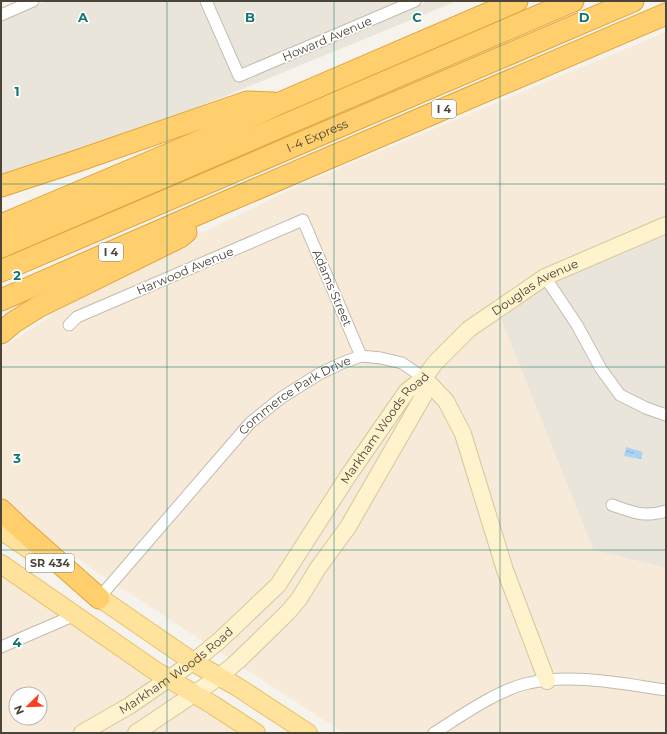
<svg xmlns="http://www.w3.org/2000/svg" width="667" height="734" viewBox="0 0 667 734" font-family="Montserrat,sans-serif">
<style>
.residential{fill:#eae5da}
.commercial{fill:#f7ead8;fill-rule:evenodd}
.water{fill:url(#water-ripples)}
.lines{fill:none;stroke-linecap:round;stroke-linejoin:round}
.street-casing{stroke:#c2bbae;stroke-width:13}
.secondary-casing{stroke:#d6c79b;stroke-width:18}
.primary-casing{stroke:#e6c16a;stroke-width:20}
.highway-casing{stroke:#e0a43c;stroke-width:23}
.street{stroke:#fff;stroke-width:11}
.secondary{stroke:#fff3cd;stroke-width:16}
.primary{stroke:#ffe39c;stroke-width:18}
.highway{stroke:#ffcf6e;stroke-width:21}
.grid{fill:none;stroke:#0f766e;stroke-width:1;stroke-opacity:0.55}
.labels{text-anchor:middle;stroke-width:3.5;stroke-linejoin:round;paint-order:stroke}
.shield{fill:#fff;stroke:#817c74;stroke-width:1}
.shield-label{font-size:11px;font-weight:bold;fill:#4b4439}
.street-label{font-size:12px;fill:#4b4439;stroke:#fff}
.grid-label{font-size:13px;text-anchor:middle;font-weight:bold;fill:#0f766e;stroke:#fff;stroke-width:3.5;stroke-linejoin:round;paint-order:stroke}
</style>
<defs>
<pattern id="water-ripples" width="26" height="14" patternUnits="userSpaceOnUse"><rect width="26" height="14" fill="#a9d4f2"/><path d="M2 4q2-2 4 0t4 0M15 11q2-2 4 0t4 0" fill="none" stroke="#8caec5"/></pattern>
</defs>
<rect width="100%" height="100%" fill="#f6f3ec"/>
<path class="residential" d="M46,1h154l36,82 192,-82h29l-249,102 -93,40 -114,37v-159z
M213,1h189l-160,68z
M666,231v178l-17,-6 -24,-12 -19,-25 -24,-43 -29,-44z
M543,284l29,44 23,44 21,26 27,15 23,7v86l-11,3h-11l-35,-11 -5,10 37,12 16,-1 9,-2v51l-73,-18 -94,-236z"/>
<path class="commercial" d="M666,32v188l-173,80 2,4 -72,66 -19,-13 -21,-4 -18,-2 -59,-138 -231,100 -14,13 9,7 10,-11 219,-95 54,126 -14,5 -23,12 -70,50 -138,159 -85,-56 -22,-22v-152l105,-70 203,-98z
M499,314l94,236 73,18v116l-64,-9h-51l-40,-107 -80,-191 41,-44z
M362,362l17,1 20,5 16,10 -142,204 -66,62 -90,-59 137,-158 30,-25 38,-23 22,-12z
M418,389l-75,135 -49,72 -63,63 -15,-9 114,-136z
M430,392l11,12 17,33 81,239 -95,45 -19,12h-81l-103,-67 51,-50z
M1,571l62,44 -62,27z
M73,621l85,58 -87,54h-70v-80zM16,694h24v24h-24z
M168,685l16,9 -47,32 -13,7h-32z
M568,685l32,1 66,9v38h-222l46,-28 22,-11 17,-6z
M194,700l52,33h-100z"/>
<path class="water" d="M626,447l17,5 -2,7 -17,-3z"/>
<g class="lines">
<defs>
<g id="street">
<path d="M206,1l33,75 176,-75"/>
<path d="M1,15l32,-14"/>
<path d="M545,277l32,48 24,44 19,26 26,13 20,7"/>
<path d="M69,325l8,-8 226,-97 58,136"/>
<path d="M612,505c21,7 31,13 54,6"/>
<path id="s1" d="M99,598l151,-175 31,-25 38,-24 23,-11 19,-7 20,2 21,5 22,15"/>
<path d="M1,647l74,-32"/>
<path d="M434,733c27,-17 65,-44 95,-50 43,-10 94,1 137,7"/>
</g>
<g id="secondary">
<path d="M424,378l22,23 17,33 42,136 42,111"/>
<path id="s2" d="M82,733l47,-27 64,-44 26,-21 59,-56 70,-109 59,-85 17,-13 11,-15 34,-34 76,-52 121,-52"/>
<path d="M136,733l83,-56 20,-17 49,-48 11,-13 19,-31 30,-41 76,-132v-17"/>
</g>
<path id="primary" d="M1,530l44,30
M1,564l153,106 59,35 43,28
M87,589l106,73 43,24 72,47"/>
<g id="highway">
<path d="M1,186l73,-24 173,-60 26,1"/>
<path d="M1,225l199,-84 80,-38 237,-102"/>
<path d="M1,247l572,-246"/>
<path id="s3" d="M1,271l632,-270"/>
<path d="M1,300l220,-96 445,-190"/>
<path d="M1,333l13,-11 24,-15 142,-70 6,-5"/>
<path d="M1,510l19,18 79,70"/>
</g>
</defs>
<use href="#street" class="street-casing"/>
<use href="#secondary" class="secondary-casing"/>
<use href="#primary" class="primary-casing"/>
<use href="#highway" class="highway-casing"/>
<use href="#street" class="street"/>
<use href="#secondary" class="secondary"/>
<use href="#primary" class="primary"/>
<use href="#highway" class="highway"/>
</g>
<path class="grid" d="M167,1v732M334,1v732M500,1v732M1,184h665M1,367h665M1,550h665"/>
<g class="labels">
<g class="shield">
<rect x="432" y="100" width="24" height="18" rx="3"/>
<rect x="99" y="243" width="24" height="18" rx="3"/>
<rect x="26" y="554" width="48" height="18" rx="3"/>
</g>
<g class="shield-label">
<text x="444" y="113">I 4</text>
<text x="111" y="256">I 4</text>
<text x="50" y="567">SR 434</text>
</g>
<g class="street-label">
<text transform="translate(327 39) rotate(-23)" y="4">Howard Avenue</text>
<text dy="4" stroke="none"><textPath href="#s3" startOffset="344">I-4 Express</textPath></text>
<text transform="translate(185 271) rotate(-23)" y="4">Harwood Avenue</text>
<text transform="translate(332 288) rotate(67)" y="4">Adams Street</text>
<text dy="4" stroke="none"><textPath href="#s2" startOffset="646">Douglas Avenue</textPath></text>
<text dy="4" stroke="none"><textPath href="#s1" startOffset="284">Commerce Park Drive</textPath></text>
<text dy="4" stroke="none"><textPath href="#s2" startOffset="437">Markham Woods Road</textPath></text>
<text dy="4" stroke="none"><textPath href="#s2" startOffset="113">Markham Woods Road</textPath></text>
</g>
</g>
<g class="grid-label">
<text x="83" y="22">A</text>
<text x="250" y="22">B</text>
<text x="417" y="22">C</text>
<text x="584" y="22">D</text>
<text x="17" y="96">1</text>
<text x="17" y="280">2</text>
<text x="17" y="463">3</text>
<text x="17" y="647">4</text>
</g>
<rect width="667" height="734" fill="none" stroke="#4b4439" stroke-width="4"/>
<g transform="translate(28 706) rotate(247)"><circle r="19" fill="#ffffff" stroke="#b7b4b0"/>
<path d="M0-3L7 15L0 10L-7 15Z" fill="#fc3f1d"/>
<text y="-6" font-size="11" font-weight="bold" text-anchor="middle" fill="#4b4439">N</text>
</g>
</svg>
